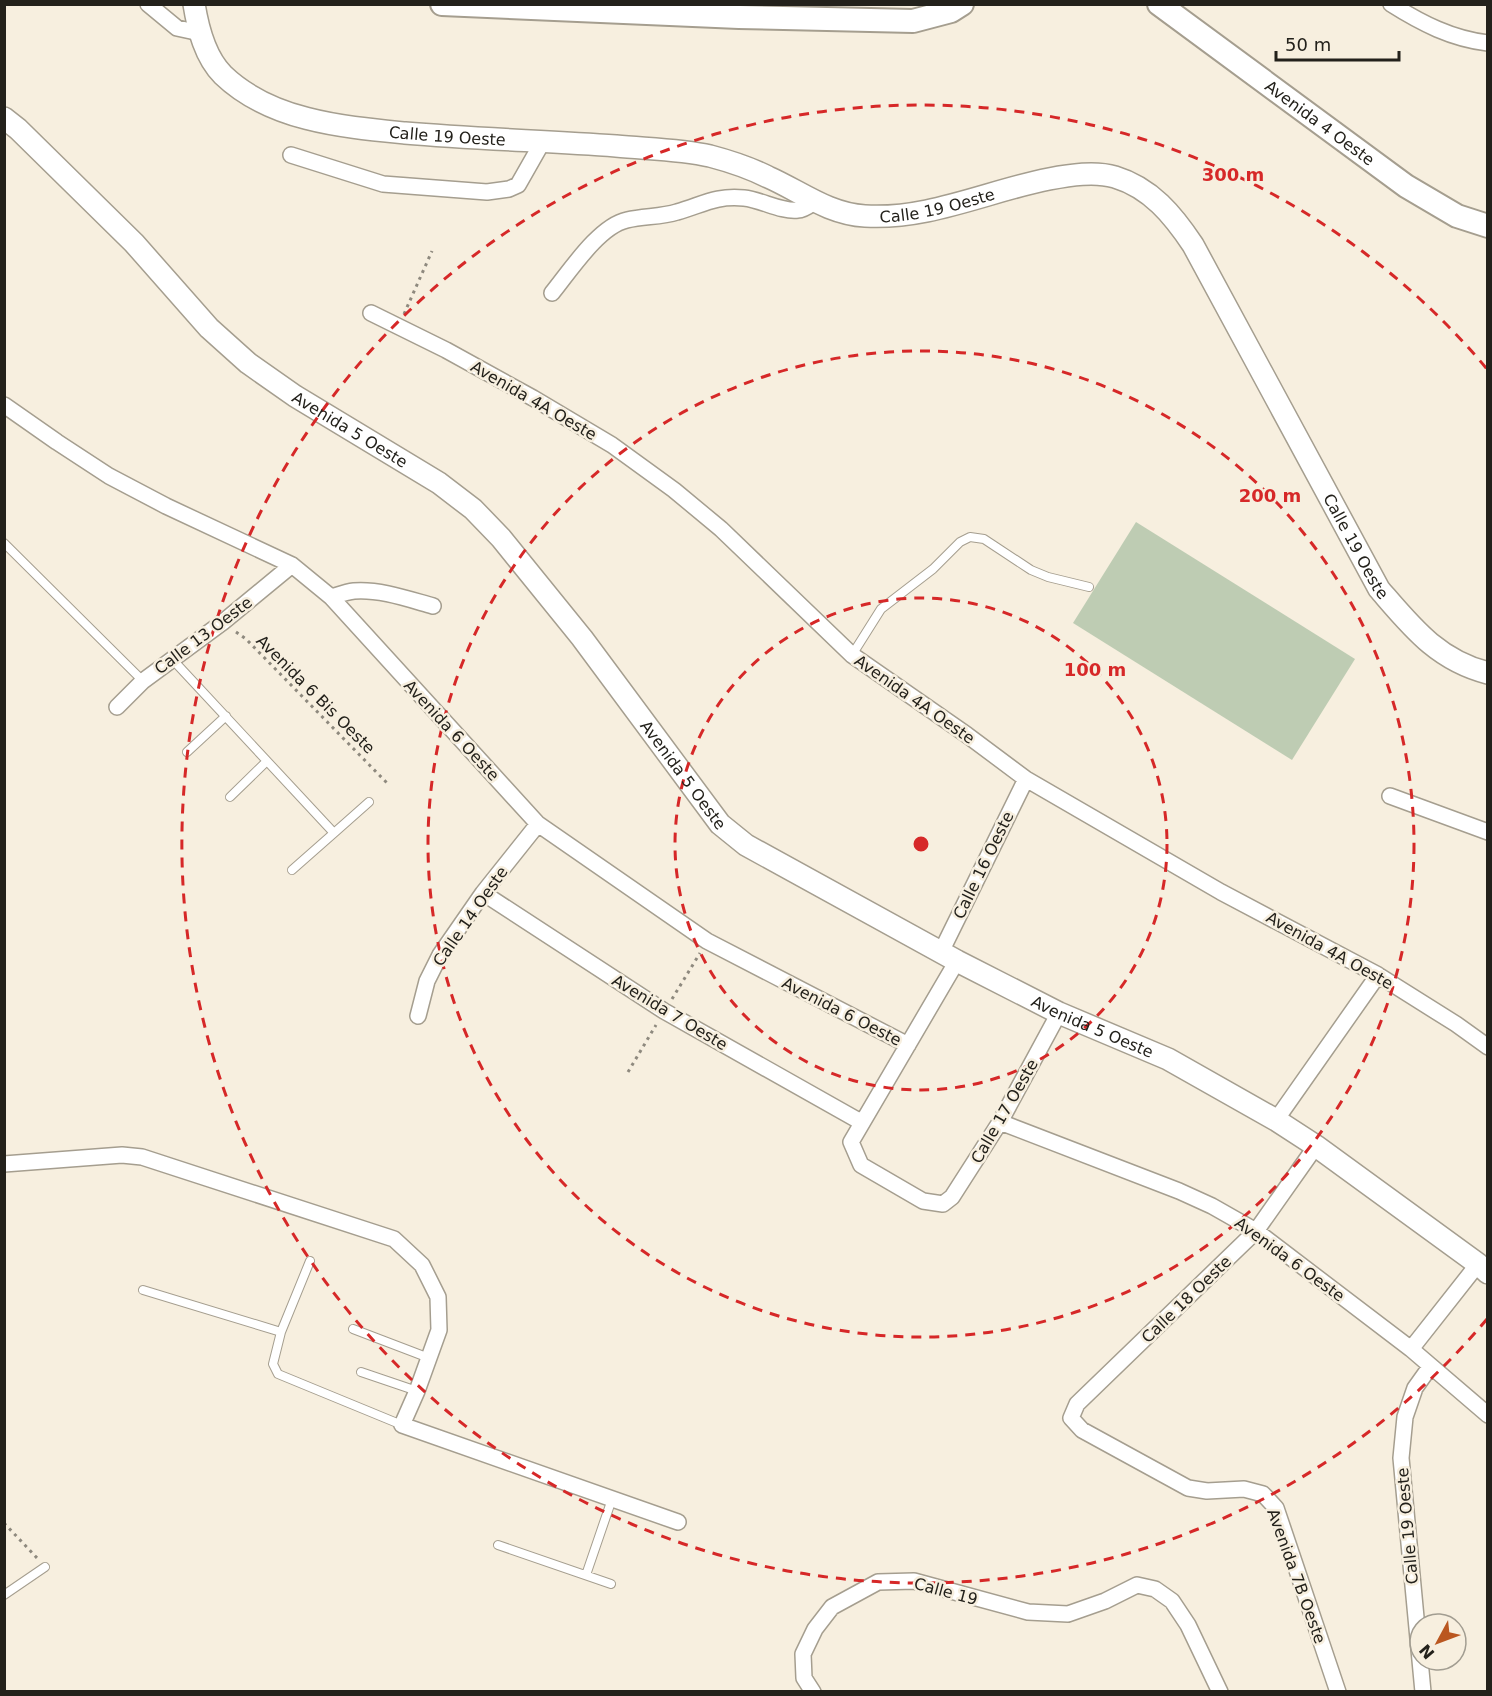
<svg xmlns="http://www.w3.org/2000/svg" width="1492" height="1696" viewBox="0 0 1492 1696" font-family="'DejaVu Sans',sans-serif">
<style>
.pitch{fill:#beccb3}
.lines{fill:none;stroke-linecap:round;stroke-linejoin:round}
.lane-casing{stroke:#a59e8f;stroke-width:10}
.street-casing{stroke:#a59e8f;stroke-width:18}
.secondary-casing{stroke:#a59e8f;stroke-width:24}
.primary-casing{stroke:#a59e8f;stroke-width:26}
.path{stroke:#8e897e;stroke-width:3;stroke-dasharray:3 4.5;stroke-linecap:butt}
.lane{stroke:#fff;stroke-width:8}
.street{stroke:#fff;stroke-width:15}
.secondary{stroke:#fff;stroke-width:21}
.primary{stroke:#fff;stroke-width:22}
.ring{fill:none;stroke:#d62828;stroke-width:3;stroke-dasharray:10 8}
.labels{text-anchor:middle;stroke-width:5;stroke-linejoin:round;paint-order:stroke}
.street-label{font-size:16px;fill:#23211b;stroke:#f7efdf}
.centre{fill:#d62828;stroke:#f7efdf;stroke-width:3}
.ring-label{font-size:18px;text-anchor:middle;font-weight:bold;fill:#d62828;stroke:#f7efdf;stroke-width:5;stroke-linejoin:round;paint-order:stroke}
</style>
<rect width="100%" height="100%" fill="#f7efdf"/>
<path class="pitch" d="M1136,522l219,137 -63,101 -219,-137z"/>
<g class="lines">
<defs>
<path id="lane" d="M4,543l139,138
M852,655l29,-46 52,-40 27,-27 10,-5 14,2 47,31 17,7 41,10
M172,659l162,174 35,-31
M187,752l39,-36
M230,797l37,-36
M292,870l42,-37
M310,1261l-29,71 -8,32 5,10 124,51
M143,1290l138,42
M353,1329l76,29
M361,1372l56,19
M498,1545l113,39
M586,1575l26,-76
M4,1595l41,-28"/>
<path id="street" d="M148,4l29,24 23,5
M1391,4c30,19 61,35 97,39
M291,155l92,29 104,8 22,-3 9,-4 25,-44
M552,293c18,-22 47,-67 75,-73 17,-4 34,-3 50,-8 25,-7 39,-17 67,-14 18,2 37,14 54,12 6,0 12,-5 16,-8
M371,313l75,37 87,48 79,47 62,45 47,39 131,126 115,80 59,44 195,113 157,83 78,49 32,23
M4,405l53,37 52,34 57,30 126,59 39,32 207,227 169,117 201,104
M331,597c7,-2 15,-5 23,-6 26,-2 54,8 79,15
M117,707l26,-26 80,-59 69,-57
M1390,796l98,36
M483,893l181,118 197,111
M941,952l85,-173
M957,961l-106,181 10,23 62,36 20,3 9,-7 48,-75 59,-109
M418,1016l9,-35 13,-26 43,-62 55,-69
M1276,1120l102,-145
M1000,1122l179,69 33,15 44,25 155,118 77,66
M1316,1146l-60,85 -179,173 -6,14 11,12 106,58 19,3 37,-2 19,5 13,14 62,184
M4,1164l118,-9 20,2 252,82 28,26 16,32 1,33 -22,61 -15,34 276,97
M1411,1349l67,-85
M813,1692l-9,-14 -1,-24 12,-25 17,-22 46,-25 36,-1 114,31 40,2 37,-13 32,-16 18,4 17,12 16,24 32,67
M1423,1692l-22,-234 4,-41 10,-29 15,-21"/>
<g id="secondary">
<path id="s1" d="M194,4c4,25 11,53 29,71 48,46 120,52 182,58 71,6 141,8 211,13 31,3 64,3 94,10 19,5 40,12 58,21 32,14 60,37 97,39 63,4 123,-25 184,-37 21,-4 46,-8 66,-2 36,11 58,38 78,68l186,344c32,37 58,71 109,84"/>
<path id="s2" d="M4,118l14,11 116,114 75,85 39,35 47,33 144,87 34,26 28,29 81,100 138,186 26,21 211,116 102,52 109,46 108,61 40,26 162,118 10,9"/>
</g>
<g id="primary">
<path d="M442,4l297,13 174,4 38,-10 11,-7"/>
<path id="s3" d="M1159,4l247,182 51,30 31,10"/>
</g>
</defs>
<use href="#lane" class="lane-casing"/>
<use href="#street" class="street-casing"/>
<use href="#secondary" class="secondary-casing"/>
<use href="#primary" class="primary-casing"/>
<path class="path" d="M404,314l28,-63
M236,632l10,7 143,146
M672,999l28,-46
M628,1072l28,-47
M4,1523l34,36"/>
<use href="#lane" class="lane"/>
<use href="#street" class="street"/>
<use href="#secondary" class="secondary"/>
<use href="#primary" class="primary"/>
</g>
<g class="ring">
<circle cx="921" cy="844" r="246"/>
<circle cx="921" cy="844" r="493"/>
<path d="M1487 1319A739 739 0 1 1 1487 369"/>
</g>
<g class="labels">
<g class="street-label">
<text dy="6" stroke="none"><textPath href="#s3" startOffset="200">Avenida 4 Oeste</textPath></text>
<text dy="6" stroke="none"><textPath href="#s1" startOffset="315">Calle 19 Oeste</textPath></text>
<text dy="6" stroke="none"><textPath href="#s1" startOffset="819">Calle 19 Oeste</textPath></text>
<text transform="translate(534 400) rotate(30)" y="6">Avenida 4A Oeste</text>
<text dy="6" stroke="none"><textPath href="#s2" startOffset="468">Avenida 5 Oeste</textPath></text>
<text dy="6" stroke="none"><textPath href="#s1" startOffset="1449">Calle 19 Oeste</textPath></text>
<text transform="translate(203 635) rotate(-37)" y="6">Calle 13 Oeste</text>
<text transform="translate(316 694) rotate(45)" y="6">Avenida 6 Bis Oeste</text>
<text transform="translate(915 699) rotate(35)" y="6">Avenida 4A Oeste</text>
<text transform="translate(452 730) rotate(47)" y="6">Avenida 6 Oeste</text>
<text dy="6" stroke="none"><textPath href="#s2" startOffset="954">Avenida 5 Oeste</textPath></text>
<text transform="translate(983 865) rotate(-64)" y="6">Calle 16 Oeste</text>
<text transform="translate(470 916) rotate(-55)" y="6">Calle 14 Oeste</text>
<text transform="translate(1330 950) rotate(29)" y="6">Avenida 4A Oeste</text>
<text transform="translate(842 1011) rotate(27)" y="6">Avenida 6 Oeste</text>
<text transform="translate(670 1012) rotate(31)" y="6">Avenida 7 Oeste</text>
<text dy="6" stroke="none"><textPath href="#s2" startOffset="1440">Avenida 5 Oeste</textPath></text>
<text transform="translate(1004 1111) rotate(-60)" y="6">Calle 17 Oeste</text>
<text transform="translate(1290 1259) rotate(36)" y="6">Avenida 6 Oeste</text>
<text transform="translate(1186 1299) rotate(-44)" y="6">Calle 18 Oeste</text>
<text transform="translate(1407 1526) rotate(-95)" y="6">Calle 19 Oeste</text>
<text transform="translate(1297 1576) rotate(70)" y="6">Avenida 7B Oeste</text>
<text transform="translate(946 1591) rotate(15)" y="6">Calle 19</text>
</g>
</g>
<circle cx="921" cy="844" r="9" class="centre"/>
<g class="ring-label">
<text x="1233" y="181">300 m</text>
<text x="1270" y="502">200 m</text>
<text x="1095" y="676">100 m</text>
</g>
<rect width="1492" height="1696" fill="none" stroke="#23211b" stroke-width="12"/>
<g transform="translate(1438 1642) rotate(229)"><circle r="28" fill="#f7efdf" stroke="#a29d91" stroke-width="1.5"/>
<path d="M0-4.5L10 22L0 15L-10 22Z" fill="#ba5720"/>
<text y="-9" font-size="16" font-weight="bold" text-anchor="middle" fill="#23211b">N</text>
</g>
<path d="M1276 51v9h123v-9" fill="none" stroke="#23211b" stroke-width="3"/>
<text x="1285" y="51" font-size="18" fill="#23211b" stroke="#f7efdf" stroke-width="4.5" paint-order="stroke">50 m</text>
</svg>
